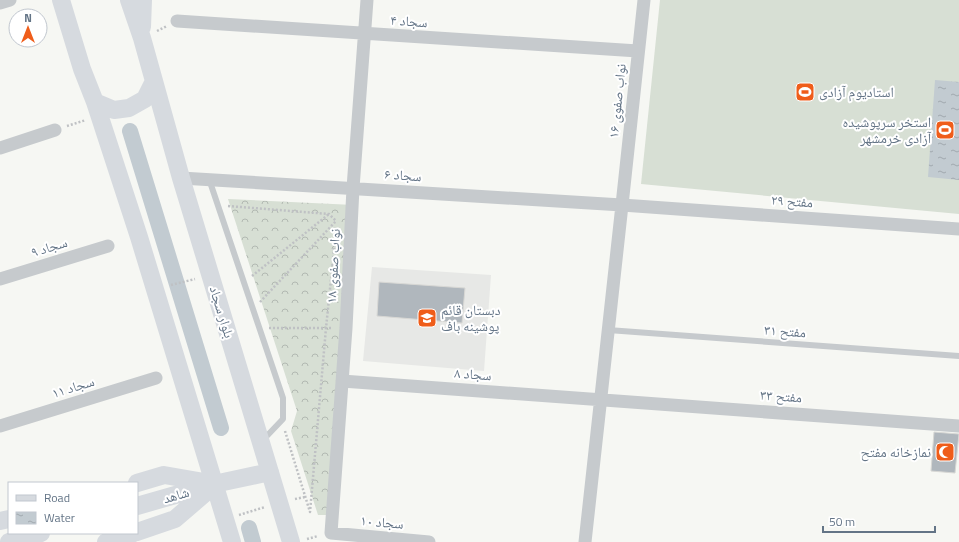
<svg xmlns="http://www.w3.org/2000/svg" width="959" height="542" viewBox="0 0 959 542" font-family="'Titillium Web','Noto Naskh Arabic',sans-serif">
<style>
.built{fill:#e7e8e6}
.grass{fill:#d7dfd4}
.forest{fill:url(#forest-crowns)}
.water{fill:url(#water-ripples)}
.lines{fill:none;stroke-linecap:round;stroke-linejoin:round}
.canal{stroke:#c2cbd1;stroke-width:16}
.building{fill:#b0b7bd;stroke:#d8d8d5}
.path{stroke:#bfc1c4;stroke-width:2.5;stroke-dasharray:2 2;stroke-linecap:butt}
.lane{stroke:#c6cacd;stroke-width:6}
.street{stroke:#c6cacd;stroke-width:13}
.secondary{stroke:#d6dadf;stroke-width:18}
.labels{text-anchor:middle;stroke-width:4;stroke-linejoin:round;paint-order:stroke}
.street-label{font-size:14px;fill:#637486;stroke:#fff}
.poi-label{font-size:14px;fill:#637486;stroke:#fff;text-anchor:start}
</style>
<defs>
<pattern id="forest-crowns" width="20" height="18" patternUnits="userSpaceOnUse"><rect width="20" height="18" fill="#d7dfd4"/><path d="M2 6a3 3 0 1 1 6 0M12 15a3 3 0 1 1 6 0" fill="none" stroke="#b2b9b2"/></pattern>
<pattern id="water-ripples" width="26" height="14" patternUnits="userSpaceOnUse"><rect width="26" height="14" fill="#c2cbd1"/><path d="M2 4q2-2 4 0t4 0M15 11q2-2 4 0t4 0" fill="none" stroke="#a1a9af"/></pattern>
</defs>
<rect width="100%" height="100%" fill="#f6f7f3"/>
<path class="built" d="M372,267l119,8 -7,96 -121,-10z"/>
<path class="grass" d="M660,0h299v214l-318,-30z"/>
<path class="forest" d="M228,199l126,6 -25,310h-11l-27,-84 6,-20z"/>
<path class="water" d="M935,80l24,2v98l-31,-3z"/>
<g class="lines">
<path class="canal" d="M130,131l91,297
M249,528l4,14"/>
</g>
<path class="building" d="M379,282l86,6 -3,35 -85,-7z
M934,432l25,2 -4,39 -24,-2z"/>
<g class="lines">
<path class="path" d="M157,31l10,-5
M67,126l19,-6
M228,206l101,8 7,7
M252,276l77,-62
M171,285l24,-6
M260,302l76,-81
M269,328h63
M285,431l25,81 16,-184 10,-98
M295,499l10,-2
M239,515l26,-8
M307,539l11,-3"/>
<path class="lane" d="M209,179l74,219v21l-20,21
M608,330l351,26"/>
<path class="street" d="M367,0l-14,188 -7,140 -15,205 98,9
M0,3l10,-3
M177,21l461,30
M0,148l55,-18
M181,178l441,27 337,24
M0,279l108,-33
M342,381l617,45
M0,426l156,-48
M585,542l37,-337 22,-205"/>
<path class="secondary" d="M61,0l21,69 13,33 19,8 15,-2 16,-9 9,-18 -12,-43 -13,-38
M142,27l1,-27
M154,81l27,97 110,364
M95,102l44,135 93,305
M137,483l27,-8 46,8
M137,506l77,-22 56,-12
M0,521l9,-2
M137,532l38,-13 36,-31
M9,542l32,-9
M106,542l28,-9"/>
</g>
<defs>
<symbol id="stadium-square" viewBox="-11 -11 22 22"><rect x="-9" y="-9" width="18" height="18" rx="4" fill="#ef5d1a" stroke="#fff"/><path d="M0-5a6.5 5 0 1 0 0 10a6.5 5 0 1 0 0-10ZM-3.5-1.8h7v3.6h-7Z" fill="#fff"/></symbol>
<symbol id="school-square" viewBox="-11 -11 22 22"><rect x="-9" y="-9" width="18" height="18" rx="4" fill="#ef5d1a" stroke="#fff"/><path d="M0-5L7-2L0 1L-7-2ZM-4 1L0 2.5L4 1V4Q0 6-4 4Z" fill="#fff"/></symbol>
<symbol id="mosque-square" viewBox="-11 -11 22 22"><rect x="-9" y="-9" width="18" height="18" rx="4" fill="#ef5d1a" stroke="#fff"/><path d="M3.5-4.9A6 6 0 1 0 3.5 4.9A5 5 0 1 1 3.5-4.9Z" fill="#fff"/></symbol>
</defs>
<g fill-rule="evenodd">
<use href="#stadium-square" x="794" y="81" width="22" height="22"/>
<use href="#stadium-square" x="934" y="119" width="22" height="22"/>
<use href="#school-square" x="416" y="307" width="22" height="22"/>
<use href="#mosque-square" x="934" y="441" width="22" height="22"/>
</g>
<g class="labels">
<g class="street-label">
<text transform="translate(409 21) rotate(4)" y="5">سجاد ۴</text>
<text transform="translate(617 101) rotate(-84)" y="5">نواب صفوی ۱۶</text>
<text transform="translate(403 175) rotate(4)" y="5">سجاد ۶</text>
<text transform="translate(792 201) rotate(4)" y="5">مفتح ۲۹</text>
<text transform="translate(49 247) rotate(-17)" y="5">سجاد ۹</text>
<text transform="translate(333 266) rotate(-87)" y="5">نواب صفوی ۱۸</text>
<text transform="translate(222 312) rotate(73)" y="5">بلوار سجاد</text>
<text transform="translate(785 331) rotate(4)" y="5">مفتح ۳۱</text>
<text transform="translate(473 374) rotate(4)" y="5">سجاد ۸</text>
<text transform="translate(73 387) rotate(-17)" y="5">سجاد ۱۱</text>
<text transform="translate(781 396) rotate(4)" y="5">مفتح ۳۳</text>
<text transform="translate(176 495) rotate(-16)" y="5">شاهد</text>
<text transform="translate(382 522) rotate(5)" y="5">سجاد ۱۰</text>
</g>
<g class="poi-label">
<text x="819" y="97">استادیوم آزادی</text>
<text x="931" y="127" text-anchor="end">استخر سرپوشیده<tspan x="931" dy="16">آزادی خرمشهر</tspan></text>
<text x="441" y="315">دبستان قائم<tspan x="441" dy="16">پوشینه باف</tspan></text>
<text x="931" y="457" text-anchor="end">نمازخانه مفتح</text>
</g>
</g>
<rect x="8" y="482" width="130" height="52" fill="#ffffff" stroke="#c1c7cf"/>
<rect x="16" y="495" width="20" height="6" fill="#d6dadf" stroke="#c1c7cf"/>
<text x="44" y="502" font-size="12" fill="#637486">Road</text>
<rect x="16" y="512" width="20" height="12" fill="url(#water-ripples)" stroke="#c1c7cf"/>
<text x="44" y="522" font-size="12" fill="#637486">Water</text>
<g transform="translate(28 28)"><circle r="19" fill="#ffffff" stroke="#c1c7cf"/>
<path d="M0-3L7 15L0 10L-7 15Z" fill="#ef5d1a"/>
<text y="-6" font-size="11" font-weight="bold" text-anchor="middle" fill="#637486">N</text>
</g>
<path d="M823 526v6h112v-6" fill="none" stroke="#637486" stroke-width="2"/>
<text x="829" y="526" font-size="12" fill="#637486" stroke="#ffffff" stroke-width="3" paint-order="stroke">50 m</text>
</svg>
